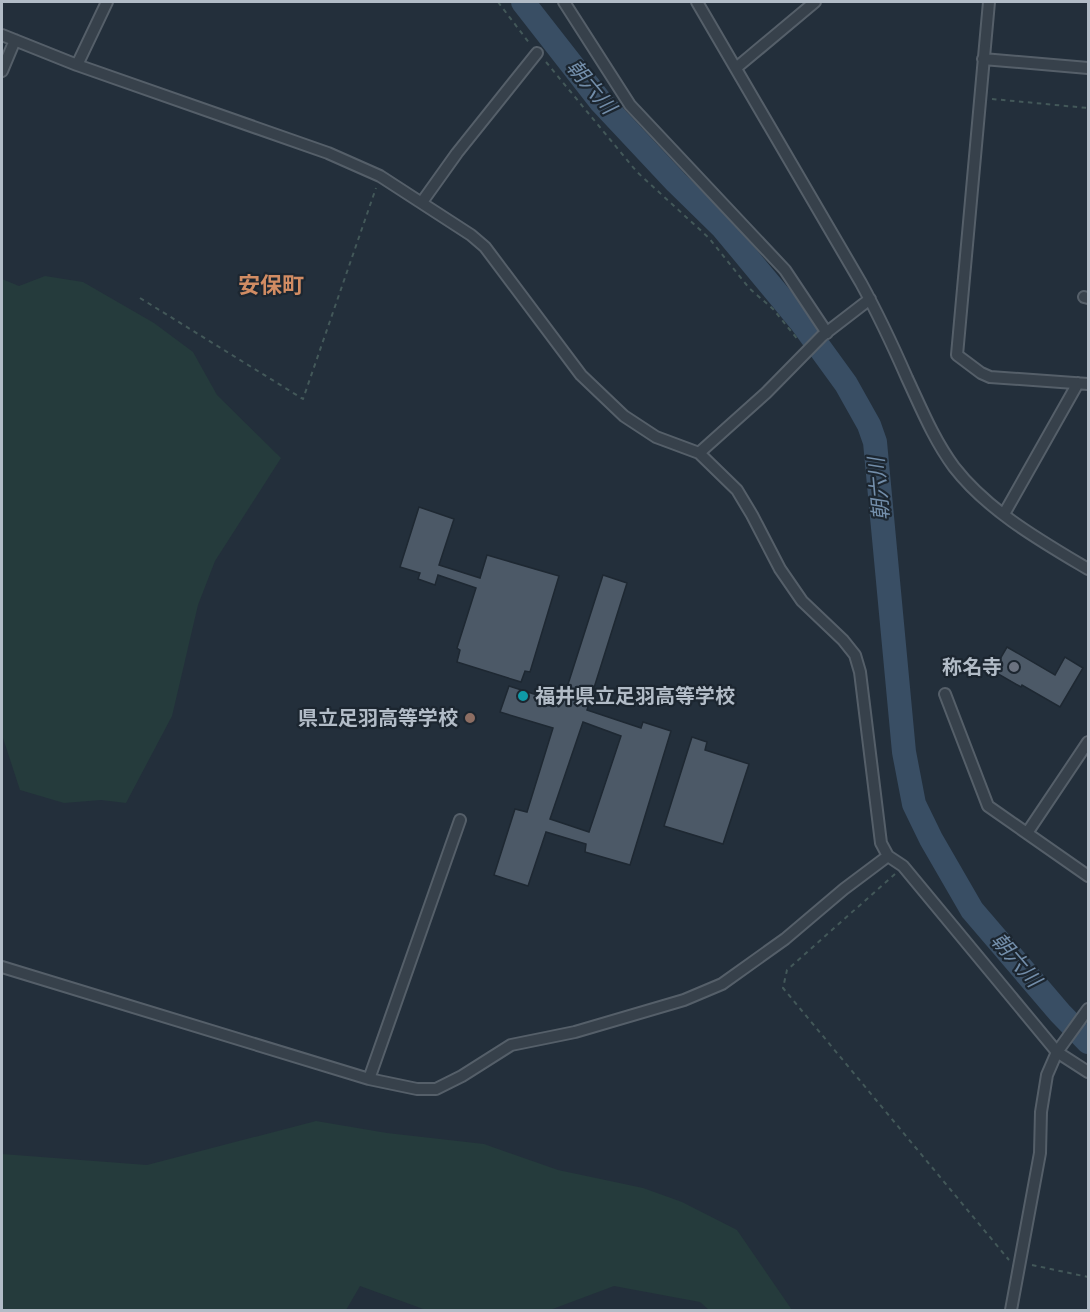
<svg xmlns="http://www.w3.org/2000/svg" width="1090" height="1312" viewBox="0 0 1090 1312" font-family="Karla,'Noto Sans JP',sans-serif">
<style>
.green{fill:#253b3c}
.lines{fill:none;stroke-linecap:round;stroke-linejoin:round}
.river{stroke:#394e64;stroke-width:24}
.building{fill:#4c5967;stroke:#1e2832;stroke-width:1.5;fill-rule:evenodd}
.street-casing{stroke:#555f69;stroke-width:14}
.path{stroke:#435859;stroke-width:2;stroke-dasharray:4.5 4.5;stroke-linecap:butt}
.street{stroke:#37414b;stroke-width:10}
.worship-dot{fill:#6b7280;stroke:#1c2630;stroke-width:2}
.culture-dot{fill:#0f9aa8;stroke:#1c2630;stroke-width:2}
.education-dot{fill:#8d6e63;stroke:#1c2630;stroke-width:2}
.labels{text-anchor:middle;stroke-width:4.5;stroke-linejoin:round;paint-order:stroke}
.poi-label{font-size:20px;font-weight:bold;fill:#b2bcc7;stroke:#1c2630;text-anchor:end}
.water-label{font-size:21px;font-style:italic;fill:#738eaa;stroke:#1c2630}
.quarter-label{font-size:22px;font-weight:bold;fill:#d18c63;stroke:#1c2630}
</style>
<rect width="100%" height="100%" fill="#232f3b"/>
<path class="green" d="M45,276l38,6 71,41 39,29 24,43 64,63 -66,103 -17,44 -26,111 -46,87 -25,-3 -37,3 -44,-13 -18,-55v-456l17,7z
M316,1121l71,12 97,11 74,26 85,18 39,14 55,28 55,80h-83l-9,-8 -86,-16 -64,24h-124l-66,-24 -14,24h-344v-156l145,11z"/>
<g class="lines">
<path class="river" d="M523,2l78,100 75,80 47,46 78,94 45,62 23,41 6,17 29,310 10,52 17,35 41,71 88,103 28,29"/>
</g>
<path class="building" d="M419,507l35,12 -15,46 41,13 7,-23 72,21 -29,96 -5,-1 -4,11 -64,-20 3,-12 -3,-2 19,-60 -38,-13 -3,10 -17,-6 2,-6 -20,-6z
M603,575l24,8 -40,127 54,18 2,-6 28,9 -41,134 -45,-13 1,-8 -40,-12 -18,54 -34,-11 21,-66 12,3 26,-84 -53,-16 9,-26 53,17zM583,722l38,14 -32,96 -39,-13z
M1007,647l48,28 10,-18 18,11 -23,39 -38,-22 -1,2 -28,-16z
M692,737l15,5 -2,8 44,14 -26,80 -59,-18z"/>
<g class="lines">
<defs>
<path id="street" d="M564,2l66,103 155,165 42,63
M697,2l164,281c17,31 32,63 46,95 14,30 27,62 47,89 34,44 87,74 134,102
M989,2l-32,353 24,18 9,4 98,7
M2,35l75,30 251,88 52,23 91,59 14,12 96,128 43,41 32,21 43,16 38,37 15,25 28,54 22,32 41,39 12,15 5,17 21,171 7,13 15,10 154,186 31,20
M983,59l105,9
M77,65l30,-63
M736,68l79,-66
M2,71l13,-31
M422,202l35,-49 80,-100
M1084,297l4,1
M699,453l67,-60 56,-57 48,-37
M1004,514l74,-131
M945,694l43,112 100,70
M1027,833l61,-91
M2,967l367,112 48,10h19l26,-13 49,-31 64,-13 109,-32 38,-16 63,-45 59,-50 44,-33
M369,1079l91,-259
M1011,1310l29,-157 1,-41 6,-37 10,-23 31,-43"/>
</defs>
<use href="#street" class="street-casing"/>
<path class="path" d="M498,2l32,42
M546,62l91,110 72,66 40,50 24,21 26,32
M992,99l96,9
M140,298l163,101 73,-211
M895,874l-108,96 -4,18 226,272
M1032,1265l56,12"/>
<use href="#street" class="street"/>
</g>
<circle class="worship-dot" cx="1014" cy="667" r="6"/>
<circle class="culture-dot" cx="523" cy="696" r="6"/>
<circle class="education-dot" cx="470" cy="718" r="6"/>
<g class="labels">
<g class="poi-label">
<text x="1002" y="674">称名寺</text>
<text x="535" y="703" text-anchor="start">福井県立足羽高等学校</text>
<text x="458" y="725">県立足羽高等学校</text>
</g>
<g class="water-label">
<text transform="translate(591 87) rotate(50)" y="7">朝六川</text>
<text transform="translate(879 489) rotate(-95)" y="7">朝六川</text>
<text transform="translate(1016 960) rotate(49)" y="7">朝六川</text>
</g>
<g class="quarter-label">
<text x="271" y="293">安保町</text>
</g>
</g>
<rect width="1090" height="1312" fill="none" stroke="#b2bcc7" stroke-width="6"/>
</svg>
